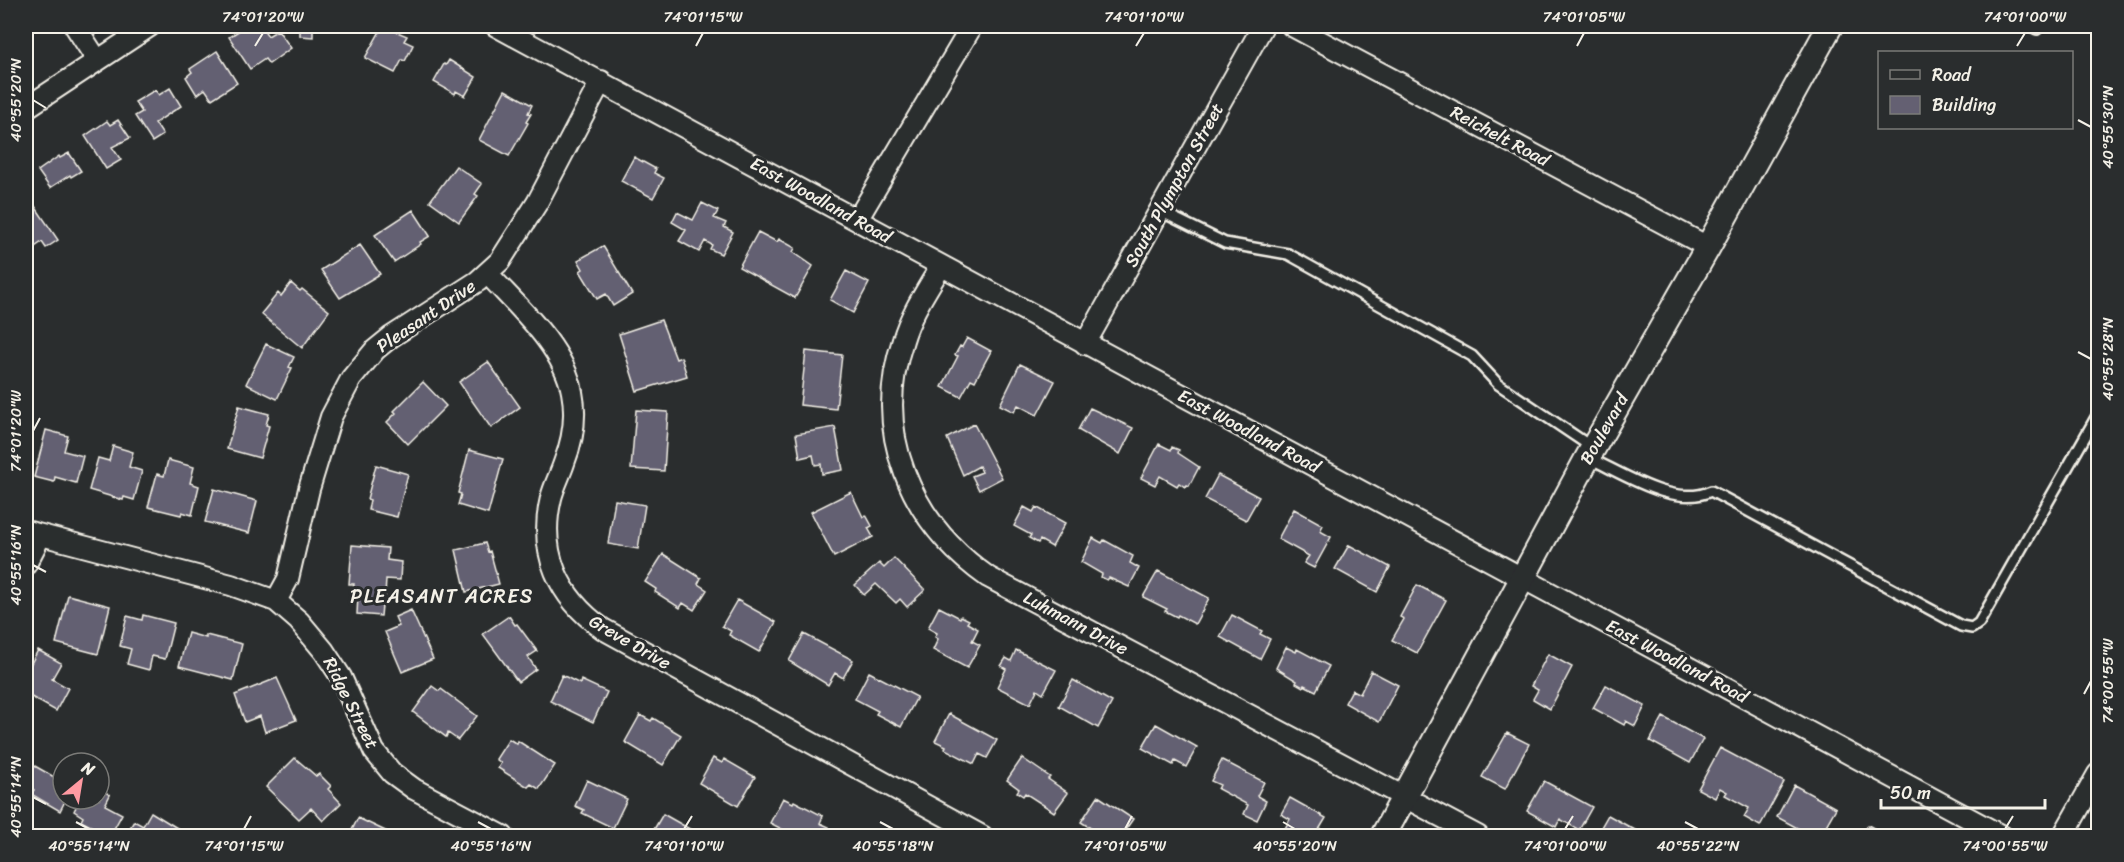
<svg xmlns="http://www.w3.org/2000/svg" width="2124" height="862" viewBox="0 0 2124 862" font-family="Sriracha,sans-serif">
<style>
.building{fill:#646072;stroke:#f4f1e8;stroke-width:1.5}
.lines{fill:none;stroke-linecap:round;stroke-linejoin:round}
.service-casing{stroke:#f4f1e8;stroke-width:14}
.minor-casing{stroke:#f4f1e8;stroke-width:24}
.tertiary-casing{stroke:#f4f1e8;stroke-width:28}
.service{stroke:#2a2d2e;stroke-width:9}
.minor{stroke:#2a2d2e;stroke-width:20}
.tertiary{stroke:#2a2d2e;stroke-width:24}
.ticks{fill:none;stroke:#f4f1e8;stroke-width:2}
.labels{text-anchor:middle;stroke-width:6;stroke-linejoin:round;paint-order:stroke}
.street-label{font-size:18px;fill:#f4f1e8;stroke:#2a2d2e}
.neighbourhood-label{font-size:20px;letter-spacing:1.5px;fill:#f4f1e8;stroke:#2a2d2e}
.neatline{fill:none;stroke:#f4f1e8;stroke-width:2}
.ticks-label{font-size:15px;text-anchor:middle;fill:#f4f1e8}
</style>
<rect width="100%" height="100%" fill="#2a2d2e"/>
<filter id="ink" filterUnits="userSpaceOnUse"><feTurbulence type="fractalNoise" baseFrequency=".0167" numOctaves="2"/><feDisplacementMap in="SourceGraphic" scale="12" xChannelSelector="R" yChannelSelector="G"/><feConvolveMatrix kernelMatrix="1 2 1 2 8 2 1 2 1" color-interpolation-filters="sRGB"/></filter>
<g filter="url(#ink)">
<path class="building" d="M246,26l2,3 5,-3h8l7,10 10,-6 13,18 -22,16 -4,-5 -15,10 -21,-32z
M300,26h37v1l-24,-1v11l-13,-1z
M383,26l24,10 -3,5 9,4 -8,16 -3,-1 -7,13 -30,-15z
M217,51l20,32 -25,16 -7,-10 -8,6 -11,-18 6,-5 -2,-3z
M449,60l27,17 -11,19 -9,-5 -1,3 -21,-12 10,-18 2,1z
M170,88l11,18 -26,17 8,12 -11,7 -17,-26 7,-4 -7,-10 20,-12 4,5z
M505,90l27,15 -4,8 3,1 -5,8 2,1 -19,33 -30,-16z
M118,120l12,18 -18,9 9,13 -15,9 -21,-33 22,-15 3,4z
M69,153l12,18 -10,6 -1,-2 -20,13 -12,-17 21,-15 1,2z
M634,157l22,12 -2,4 10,5 -11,20 -32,-17z
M456,166l26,18 -7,10 3,2 -19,26 -29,-21z
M28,196l30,44 -12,8 -4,-6 -16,11v-55z
M702,203l16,8 -4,7 12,5 -2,4 9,5 -12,22 -11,-5 2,-4 -7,-4 -6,11 -20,-11 7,-11 -14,-8 5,-10 16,8z
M413,210l17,26 -10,6 1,2 -27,18 -19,-27z
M758,232l19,10 2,-3 16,9 -2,4 20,14 -18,32 -56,-31z
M360,245l20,29 -40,24 -19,-28z
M603,246l29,48 -19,12 -7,-12 -9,5 -17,-28 3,-2 -5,-9z
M846,271l23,12 -16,30 -23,-13z
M291,283l9,8 2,-2 27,22 -27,37 -41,-34 17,-21 3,3z
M661,320l15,39 5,-2 6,19 -50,15 -18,-57z
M967,338l24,13 -16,30 -4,-2 -10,18 -19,-10 16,-31 -3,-1 5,-9 2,1z
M266,344l28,13 -5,10 3,1 -15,31 -31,-15z
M806,351l36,4 -6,54 -36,-4z
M488,362l32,45 -29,21 -32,-46z
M1020,364l35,17 -18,34 -19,-10 -4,7 -14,-7z
M423,382l23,24 -38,38 -21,-22 9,-9 -2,-2z
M239,406l30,8 -3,11 3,1 -9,32 -33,-9z
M1090,408l43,20 -13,26 -42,-24z
M636,410l32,2 -4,59 -33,-2z
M974,424l28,54 -23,12 -7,-14 10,-4 -3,-6 -16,9 -16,-37z
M835,427l8,43 -21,4 -1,-10 -6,1 -2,-10 -13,3 -4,-24z
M46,430l22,6 -4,15 19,5 -7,27 -21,-6 -1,5 -20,-5z
M1159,444l12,6 1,-3 7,3 -1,3 21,14 -10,19 -2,-1 -2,2 -6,-4 -2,3 -17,-10 -5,9 -14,-7z
M113,446l20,6 -4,15 13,4 -8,29 -10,-3 -1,3 -34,-10 9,-32 11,3z
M469,450l34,9 -15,55 -30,-9 3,-11 -3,-1z
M168,460l26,7 -4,16 9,3 -7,29 -10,-3 -1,3 -33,-8 9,-33 7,2z
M376,465l32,9 -11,43 -29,-7 2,-10 -3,-1z
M1218,475l41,22 -13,23 -41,-21z
M214,489l43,12 -8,32 -44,-11z
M851,492l12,25 3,-2 6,11 -4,2 5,9 -39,20 -23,-45z
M615,500l30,5 -7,44 -30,-5z
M1024,507l9,5 3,-5 29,16 -13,24 -12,-7 -2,3 -9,-5 2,-3 -17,-9z
M1294,509l29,16 -3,6 11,6 -17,31 -10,-5 5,-7 -31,-17z
M1093,538l9,5 2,-3 29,16 -3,7 9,5 -10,19 -20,-9 -2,2 -6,-3 1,-3 -21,-12z
M485,543l3,9 2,-1 9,33 -33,8 -10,-42z
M352,545l36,3 -1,12 14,2 -1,18 -14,-1 -1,17 -2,-1 -2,21 -24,-2 1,-19 -5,-2 1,-9h-5z
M1349,545l41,22 -13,25 -42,-23z
M663,554l38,24 -3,6 9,6 -13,20 -11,-7 -3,5 -25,-16 1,-3 -11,-7z
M894,558l31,32 -18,17 -7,-8 -4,4 -20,-19 -12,11 -9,-10 24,-22 5,5z
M1158,571l51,27 -14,26 -17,-9 -1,2 -12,-6 2,-2 -24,-12z
M1417,585l29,15 -29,53 -25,-13 12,-21 -4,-2z
M68,595l42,11 -12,48 -42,-11z
M737,600l39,22 -17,30 -30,-17 2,-4 -9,-5z
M939,607l21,11 1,-2 8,4 -2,3 11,6 -6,12 8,4 -13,23 -34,-18 5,-11 -3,-2 2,-4 -9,-5z
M411,610l22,49 -31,13 -17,-40 14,-6 -4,-9z
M143,615l31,8 -9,36 -13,-3 -3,14 -22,-6 4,-15 -11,-3 7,-30 15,4z
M1232,615l30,16 -2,3 10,5 -10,20 -40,-22z
M509,616l6,9 2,-1 20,27 -9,6 8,12 -18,13 -35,-48z
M188,633l18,5v-3l36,9 -9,36 -54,-14z
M804,634l49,26 -10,18 -8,-5 -7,12 -39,-24z
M1286,647l10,5 1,-3 32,17 -13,25 -12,-6 -1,2 -7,-4 1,-2 -21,-13z
M38,650l23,13 -9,16 16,9 -12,23 -30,-17v-21z
M1016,650l40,20 -13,24 -6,-4 -7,14 -33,-17 9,-18 -5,-3 5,-8 5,3z
M1548,654l24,13 -22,42 -17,-10 5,-9 -7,-4z
M1371,671l27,14 -19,37 -34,-19 7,-13 8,4z
M869,672l48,25 -16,30 -25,-13 2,-3 -23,-12z
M562,675l18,9 1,-4 26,12 -14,30 -43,-21z
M277,678l19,42 -31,12 -5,-16 -15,6 -10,-27z
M1073,680l39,22 -14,26 -39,-22z
M1606,685l39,21 -10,20 -9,-5 -2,4 -31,-17z
M432,686l7,5 2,-2 36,27 -19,24 -10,-7 -2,4 -33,-25z
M949,714l48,26 -10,18 -8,-4 -5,10 -29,-15 1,-3 -11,-5z
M640,715l11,6 2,-3 28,17 -18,30 -38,-23z
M1663,717l40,22 -13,24 -40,-22z
M1156,724l41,23 -11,20 -11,-6 -2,4 -31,-17z
M1507,733l22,11 -24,45 -23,-12z
M509,739l8,5 1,-3 37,24 -16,24 -8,-5 -3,3 -30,-19 3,-5 -5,-4z
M1720,748l64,34 -24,44 -16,-9 5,-9 -24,-13 2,-3 -7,-4 -5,10 -17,-9z
M295,758l21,18 3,-2 12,12 -3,3 13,14 -18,18 -12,-13 -12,11 -33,-32z
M713,758l9,5 2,-4 31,18 -17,29 -39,-23z
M1022,758l28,19 -2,2 20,14 -14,19 -29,-19 -2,3 -6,-4 2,-3 -12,-9z
M1222,760l42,22 -7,14 9,5 -9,19 -13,-6 4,-9 -30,-16 2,-4 -9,-4z
M33,765l30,17v17h3l-6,12 -29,-17 3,-4 -8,-5v-6z
M587,780l40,19 -14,29 -31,-15 2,-3 -9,-4z
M1544,781l48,26 -13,23 -19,-11 -4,8 -29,-16z
M1794,785l42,23 -16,28h-8l-35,-19z
M99,788l11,7 -5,10 17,9 -12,22 -29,-15 2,-4 -9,-6 6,-12h19z
M1098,796l35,23 -12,17h-18l-22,-14z
M783,798l10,5 1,-2 29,15 -3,7 9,4 -5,9h-29l-25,-13z
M1290,798l36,20 -9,15 6,3h-42l9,-17 -9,-5z
M151,812l31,19 -4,5h-53l9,-15 9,5z
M663,814l39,22h-52z
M1608,815l36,20 -1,1h-47z
M358,818l38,18h-47z
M1868,825l20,11h-27z"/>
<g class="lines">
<defs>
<path id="service" d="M2031,26l6,3
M1160,211l65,32 63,11 184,102 26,28 95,64
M1589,458c35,16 85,50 122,33l250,135 11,2 7,-5 119,-209"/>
<path id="minor" d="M75,26l22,34
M496,26l1506,810
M1292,26l416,221
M26,108l124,-82
M857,220l115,-194
M941,266c-14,24 -30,47 -38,74 -31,93 7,182 85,237l490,259
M488,274c29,32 76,73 84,118 5,25 1,48 -8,71 -4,12 -10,23 -13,35 -13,54 7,99 52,131l379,207
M1085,344l178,-318
M26,531l205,54 45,16 23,20 25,30 17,26 33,74 18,22 22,16 89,47
M26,564l15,-29
M276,601l12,-22 21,-90 22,-72 20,-38 24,-29 16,-13 87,-56 22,-20 37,-58 64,-122
M2063,836l35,-62"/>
<path id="tertiary" d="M1383,836l205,-379 120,-210 122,-221"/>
</defs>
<use href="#service" class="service-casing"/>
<use href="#minor" class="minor-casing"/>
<use href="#tertiary" class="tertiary-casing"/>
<use href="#service" class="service"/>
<use href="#minor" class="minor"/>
<use href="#tertiary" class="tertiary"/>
</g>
</g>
<path class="ticks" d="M255,46l8,-13M696,46l7,-13M1136,46l8,-13M1577,46l7,-13M2017,46l8,-13M33,100l13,8M2078,120l13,7M2078,352l13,7M33,431l7,-13M33,565l13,7M2084,694l7,-13M33,797l13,7M76,822l13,7M478,822l13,7M880,822l13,7M1283,822l12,7M1685,822l13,7M244,829l7,-13M684,829l8,-13M1125,829l7,-13M1565,829l8,-13M2005,829l8,-13"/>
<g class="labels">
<g class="street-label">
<text transform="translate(1500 136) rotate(28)" y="6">Reichelt Road</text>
<text transform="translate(1174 185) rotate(-61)" y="6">South Plympton Street</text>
<text transform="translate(821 200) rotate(29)" y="6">East Woodland Road</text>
<text transform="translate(426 316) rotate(-34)" y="6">Pleasant Drive</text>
<text transform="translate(1604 429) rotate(-60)" y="6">Boulevard</text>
<text transform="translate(1249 431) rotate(28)" y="6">East Woodland Road</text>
<text transform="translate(1076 623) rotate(28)" y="6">Luhmann Drive</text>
<text transform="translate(630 642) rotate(30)" y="6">Greve Drive</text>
<text transform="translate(1677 661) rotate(28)" y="6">East Woodland Road</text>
<text transform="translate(351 703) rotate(63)" y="6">Ridge Street</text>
</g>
<g class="neighbourhood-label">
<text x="442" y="603">PLEASANT ACRES</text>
</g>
</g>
<rect width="2124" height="862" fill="none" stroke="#2a2d2e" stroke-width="66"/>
<rect x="1878" y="51" width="195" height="78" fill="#2a2d2e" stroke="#7b7b78" stroke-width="1.5"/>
<rect x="1890" y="70" width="30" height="9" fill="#2a2d2e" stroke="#7b7b78" stroke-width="1.5"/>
<text x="1932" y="81" font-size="18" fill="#f4f1e8">Road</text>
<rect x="1890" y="96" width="30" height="18" fill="#646072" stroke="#7b7b78" stroke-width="1.5"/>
<text x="1932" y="111" font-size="18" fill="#f4f1e8">Building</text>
<g transform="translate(81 781) rotate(30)"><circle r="28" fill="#2a2d2e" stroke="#7b7b78" stroke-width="1.5"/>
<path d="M0-4.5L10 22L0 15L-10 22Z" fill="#ff9aa2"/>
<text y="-9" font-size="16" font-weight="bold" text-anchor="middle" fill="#f4f1e8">N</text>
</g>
<path d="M1881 799v9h164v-9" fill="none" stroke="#f4f1e8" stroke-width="3"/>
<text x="1890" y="799" font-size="18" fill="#f4f1e8" stroke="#2a2d2e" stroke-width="4.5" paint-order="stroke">50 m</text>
<rect x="33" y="33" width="2058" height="796" class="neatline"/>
<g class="ticks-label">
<text x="263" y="22">74°01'20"W</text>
<text x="703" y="22">74°01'15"W</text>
<text x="1144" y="22">74°01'10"W</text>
<text x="1584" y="22">74°01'05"W</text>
<text x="2025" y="22">74°01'00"W</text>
<text transform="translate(16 100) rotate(-90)" y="5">40°55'20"N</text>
<text transform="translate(2108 127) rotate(-90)" y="5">40°55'30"N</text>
<text transform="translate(2108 359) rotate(-90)" y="5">40°55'28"N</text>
<text transform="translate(16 431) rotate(-90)" y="5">74°01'20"W</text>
<text transform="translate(16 565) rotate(-90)" y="5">40°55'16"N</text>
<text transform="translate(2108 681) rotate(-90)" y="5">74°00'55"W</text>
<text transform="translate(16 797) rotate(-90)" y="5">40°55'14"N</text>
<text x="89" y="851">40°55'14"N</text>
<text x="244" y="851">74°01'15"W</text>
<text x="491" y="851">40°55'16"N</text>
<text x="684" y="851">74°01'10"W</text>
<text x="893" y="851">40°55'18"N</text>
<text x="1125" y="851">74°01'05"W</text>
<text x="1295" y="851">40°55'20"N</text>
<text x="1565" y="851">74°01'00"W</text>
<text x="1698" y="851">40°55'22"N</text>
<text x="2005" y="851">74°00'55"W</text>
</g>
</svg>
